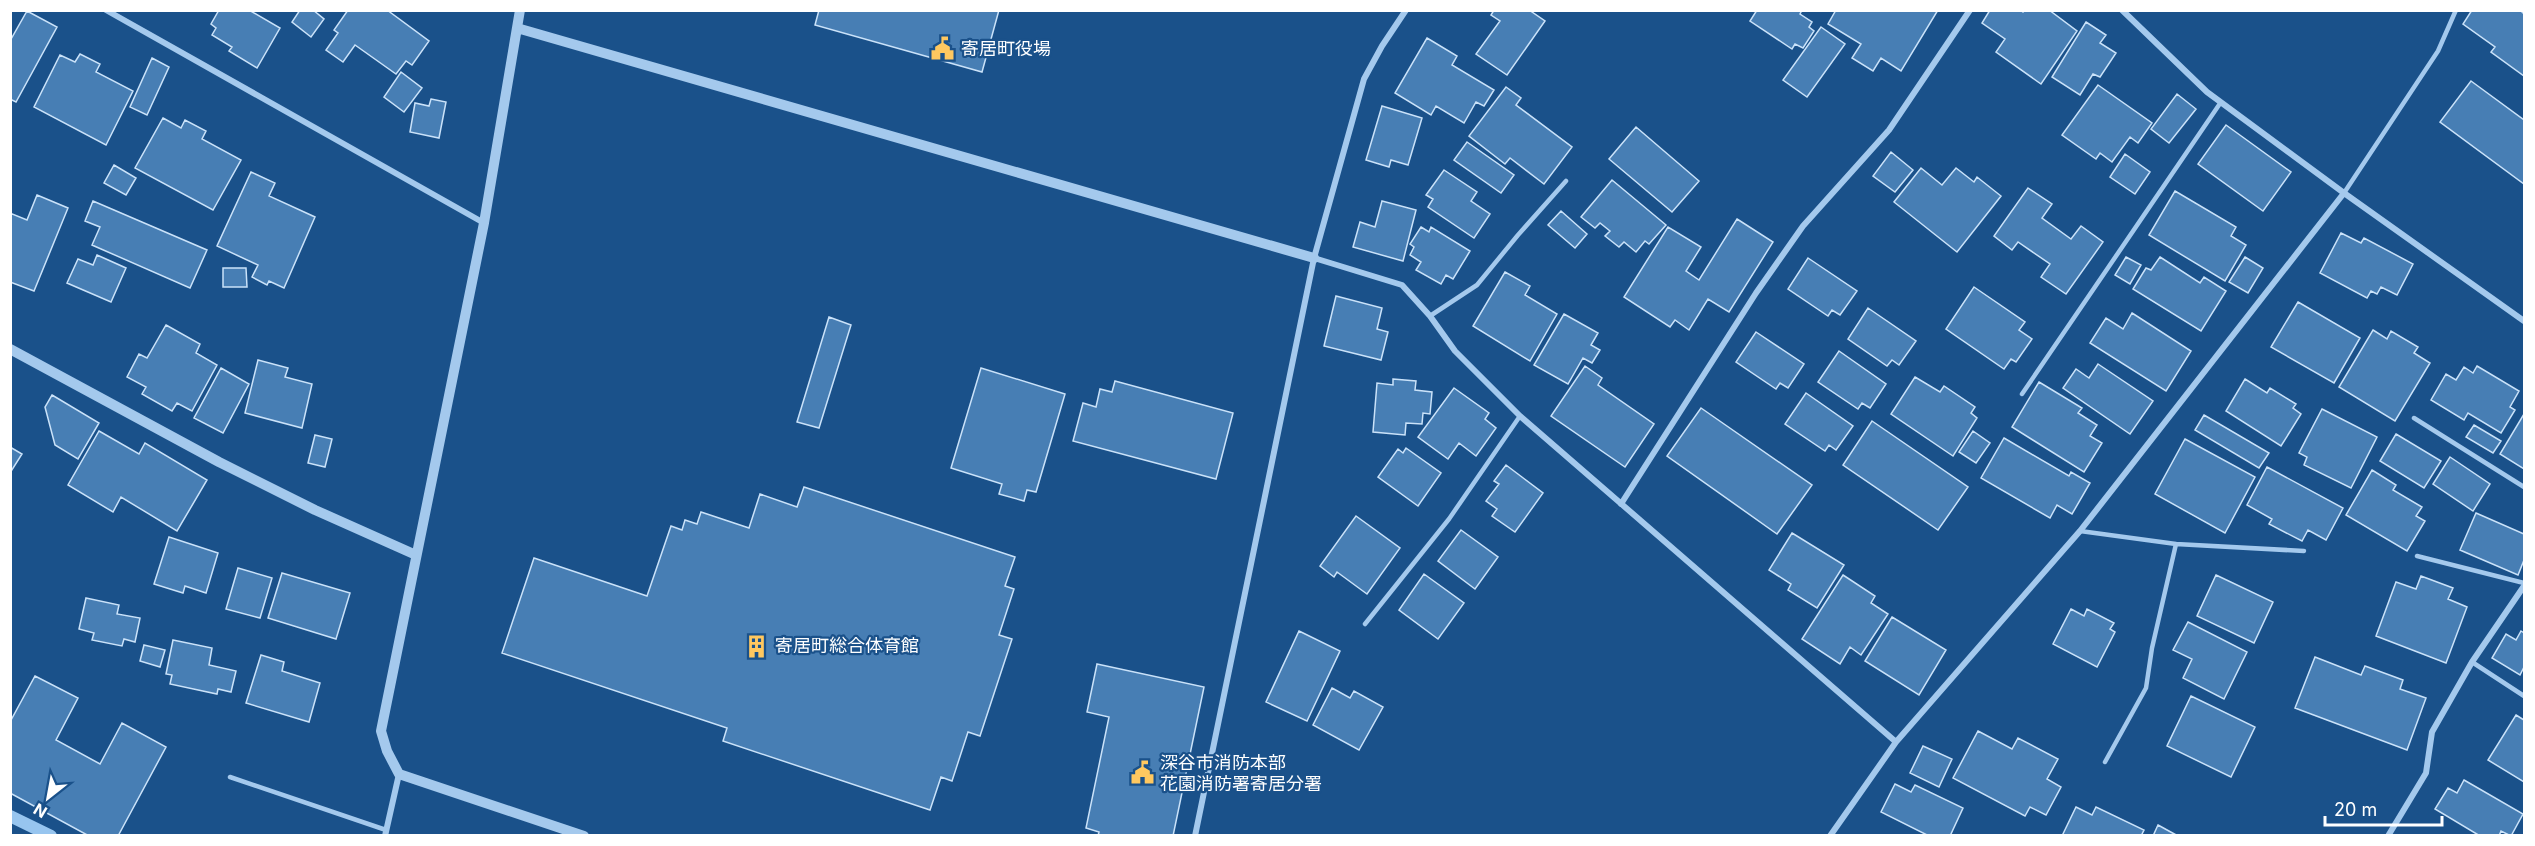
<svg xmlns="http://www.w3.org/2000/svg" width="2535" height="846" viewBox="0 0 2535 846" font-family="Inter,'Noto Sans JP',sans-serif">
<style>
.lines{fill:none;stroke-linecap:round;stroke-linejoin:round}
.stream{stroke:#97c5ef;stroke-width:12}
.building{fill:#477eb4;stroke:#cae2f9;stroke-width:1.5}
.service{stroke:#a4c9ed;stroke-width:4.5}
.minor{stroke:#a4c9ed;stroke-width:6}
.tertiary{stroke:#a4c9ed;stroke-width:10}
.labels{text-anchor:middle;stroke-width:4.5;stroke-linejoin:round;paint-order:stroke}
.poi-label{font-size:18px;fill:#fff;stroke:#1a518a;text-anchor:start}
</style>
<rect width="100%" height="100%" fill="#1a518a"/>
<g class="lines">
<path class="stream" d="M10,816l41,20"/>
</g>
<path class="building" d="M219,10h30l31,18 -23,40 -28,-17 3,-4 -20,-12 4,-7 -5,-4z
M300,10h13l11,9 -13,18 -19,-15z
M348,10h39l42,31 -17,24 -6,-4 -10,13 -41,-29 -12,17 -17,-12 12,-17 -4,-3z
M819,10h180l-17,62 -167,-47z
M1494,10h35l16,11 -38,54 -31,-21 24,-33 -9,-6z
M1757,10h45l-2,4 12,8 -3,5 5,4 -11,17 -8,-4 -3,5 -42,-28z
M1836,10h102l-37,61 -20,-13 -8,13 -21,-13 9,-14 -33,-20z
M1990,10h30l3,2 2,-2h24l28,21 -36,53 -45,-32 9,-13 -23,-16z
M2472,10h48l4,4v62l-33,-24 4,-5 -32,-23z
M27,11l30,16 -41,75 -6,-3v-58z
M2086,22l20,13 -6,8 16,10 -16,24 -7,-3 -13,21 -28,-18z
M1821,27l24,17 -38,53 -24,-17z
M1427,38l30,18 -5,9 42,25 -10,16 -8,-4 -12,21 -28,-17 -5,9 -36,-22z
M80,54l20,10 -4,8 37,19 -27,54 -72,-38 26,-52 15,7z
M152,58l17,9 -22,48 -17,-8z
M401,72l21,16 -18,24 -20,-15z
M2471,81l53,39v64l-84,-62z
M2098,85l54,38 -14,20 -8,-6 -18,25 -12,-9 -4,6 -34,-24z
M1506,87l15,11 -5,7 56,42 -28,37 -34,-26 -5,6 -36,-28z
M2177,94l19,15 -27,34 -18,-14z
M431,99l15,3 -7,36 -29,-6 5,-29 14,3z
M1382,106l40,12 -14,47 -17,-5 -2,7 -23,-7z
M163,118l18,10 4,-8 21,11 -4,8 39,21 -28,50 -78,-42z
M2226,125l65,47 -28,39 -65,-47z
M1636,127l63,54 -27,31 -63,-53z
M1467,142l47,33 -13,18 -47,-33z
M1891,152l22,18 -18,22 -22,-16z
M2125,154l25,18 -15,22 -25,-17z
M114,165l22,13 -10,17 -22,-12z
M1921,168l21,17 14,-17 18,14 3,-5 24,19 -44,56 -63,-50z
M1444,170l33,22 -6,9 19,13 -16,24 -46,-31 5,-8 -7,-4z
M251,172l24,11 -6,13 46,21 -31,71 -15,-7 -2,4 -15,-8 6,-12 -41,-19z
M1612,180l54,45 -17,19 -4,-3 -9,11 -12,-10 -5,5 -14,-11 5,-5 -10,-8 -5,5 -14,-11z
M2028,188l24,16 -10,14 29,21 10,-13 22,16 -37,52 -25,-17 9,-13 -32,-22 -6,8 -18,-14z
M2175,191l61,36 -5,9 15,9 -21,36 -76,-46z
M37,195l31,13 -34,83 -24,-9v-69l17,7z
M93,201l114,49 -17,38 -98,-43 8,-18 -15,-6z
M1382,201l34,9 -13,51 -50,-14 7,-25 15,5z
M1561,211l26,23 -12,14 -27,-23z
M1737,219l36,23 -44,70 -21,-13 -19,31 -14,-10 -5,7 -46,-30 44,-70 33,20 -15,24 13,9z
M1421,227l8,5 2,-5 39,24 -17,28 -7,-4 -5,9 -25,-14 5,-8 -11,-7 4,-8 -4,-3z
M2341,233l20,10 3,-5 49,26 -16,31 -16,-8 -4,7 -6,-3 -4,7 -47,-25z
M97,255l29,13 -15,34 -44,-19 11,-24 15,6z
M2126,257l15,8 -11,19 -15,-9z
M2160,257l40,26 4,-6 22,14 -25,40 -68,-42 13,-21 5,2z
M2245,257l18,11 -15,25 -19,-11z
M1808,258l49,33 -17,24 -8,-5 -4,6 -40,-27z
M223,268h23l1,19h-24z
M1505,272l25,14 -5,9 32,19 -27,47 -57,-35z
M1974,287l51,35 -6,8 13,9 -16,23 -5,-3 -7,10 -58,-40z
M1336,296l46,12 -5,21 11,3 -7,28 -57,-14z
M2298,302l62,36 -26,45 -63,-36z
M1868,308l48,33 -17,24 -7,-5 -5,6 -39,-27z
M2132,313l59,38 -25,40 -76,-48 16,-25 17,11z
M1564,314l34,19 -7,12 9,5 -8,13 -9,-5 -15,26 -34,-19z
M829,317l22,8 -32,103 -22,-6z
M166,325l34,19 -4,9 21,12 -25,46 -15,-8 -5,8 -30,-17 4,-7 -19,-10 12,-23 8,4z
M2373,330l14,9 4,-8 27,16 -4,6 16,10 -35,58 -56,-34z
M1756,332l48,32 -16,24 -8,-5 -4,6 -40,-27z
M1839,351l47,33 -16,24 -8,-5 -4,6 -40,-27z
M258,360l30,8 -3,9 27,7 -10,44 -57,-15z
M2098,364l55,37 -23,33 -67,-46 13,-19 13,9z
M1585,366l17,12 -4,7 56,39 -29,43 -74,-51z
M2477,366l42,25 -9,16 5,3 -14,23 -33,-20 -4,7 -33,-20 15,-26 10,6 8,-13 9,6z
M221,368l28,16 -26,49 -29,-15z
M981,368l84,26 -29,98 -9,-2 -3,11 -25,-7 3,-10 -51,-16z
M1915,377l25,15 4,-6 31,21 -4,6 6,5 -24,38 -62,-42z
M1393,379l23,2 -1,9 17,2 -2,22 -7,-1 -1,11 -16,-1 -1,12 -32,-3 4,-49 16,2z
M2245,379l22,14 3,-5 26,16 -3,4 8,6 -20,32 -55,-35z
M1115,381l118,32 -17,66 -143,-38 10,-38 13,4 4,-18 12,3z
M2039,382l43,26 -4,5 19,12 -7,11 12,7 -18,29 -72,-45z
M1454,388l35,25 -4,6 11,9 -20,28 -17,-13 -11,16 -30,-22z
M1806,393l47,33 -17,24 -7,-5 -4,6 -40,-27z
M52,395l47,28 -21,36 -23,-14 -10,-38z
M1701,408l111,77 -35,49 -110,-78z
M2322,409l55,28 -26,51 -47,-23 3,-8 -8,-4z
M2524,414v55l-24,-15z
M2204,415l65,38 -10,15 -64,-38z
M1872,421l96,66 -30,43 -95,-65z
M2474,425l27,16 -8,12 -27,-16z
M99,431l40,23 6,-11 62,37 -30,51 -56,-34 -8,15 -45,-27z
M1973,431l17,12 -14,20 -17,-11z
M2396,434l45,27 -17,27 -44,-27z
M315,435l17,4 -7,28 -17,-4z
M2004,438l65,38 2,-4 19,11 -18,31 -15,-9 -7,13 -69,-40z
M2185,439l70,38 -30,56 -70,-39z
M10,447l12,7 -12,19z
M1406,448l35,25 -23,33 -40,-29 20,-28 5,4z
M2450,457l40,27 -17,27 -40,-27z
M1506,465l37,28 -28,39 -23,-16 5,-7 -11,-8 13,-17 -5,-3z
M2267,467l76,41 -17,32 -18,-10 -6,11 -33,-17 3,-5 -25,-14z
M2372,470l24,15 -3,5 29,17 -6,9 9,5 -18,30 -61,-36z
M804,487l211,70 -10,29 9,3 -15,46 13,4 -32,97 -12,-4 -16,49 -11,-4 -11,33 -207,-69 4,-13 -225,-75 32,-95 113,38 24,-70 11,4 3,-10 12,4 4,-12 48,16 11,-34 37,13z
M2476,513l48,21v26l-6,15 -58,-25z
M1356,516l44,32 -33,46 -30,-22 -3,5 -14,-11z
M1461,530l37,27 -23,32 -37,-28z
M1792,533l52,32 -27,43 -29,-18 3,-6 -22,-14z
M169,537l49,16 -12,40 -21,-7 -2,7 -29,-9z
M238,568l34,10 -12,40 -34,-9z
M282,573l68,20 -14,46 -68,-21z
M1424,574l40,29 -26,36 -39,-29z
M1843,575l32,21 -4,7 17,11 -27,41 -11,-8 -10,17 -38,-25z
M2216,575l57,27 -19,41 -57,-27z
M2421,576l32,12 -5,11 19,8 -21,56 -70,-27 20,-54 20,7z
M86,598l33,7 -2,9 23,4 -5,24 -11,-3 -2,7 -30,-6 2,-7 -15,-4z
M2071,609l13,7 3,-7 27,14 -4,6 5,3 -18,35 -44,-23z
M1892,617l54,33 -27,45 -54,-34z
M2188,622l59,30 -23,47 -41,-21 9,-19 -19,-9z
M1299,631l41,20 -33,70 -41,-19z
M2521,631l3,2v34l-4,8 -28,-17 14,-24 10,6z
M173,640l39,8 -3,17 27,6 -5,21 -13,-3 -1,5 -47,-10 2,-9 -6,-1z
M144,645l21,5 -5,17 -20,-6z
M261,655l23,7 -2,9 38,12 -11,39 -63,-19z
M2315,657l46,18 4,-9 38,14 -3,9 26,9 -19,52 -112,-42z
M1097,664l107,23 -31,149h-75l1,-4 -13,-4 23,-111 -22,-5z
M35,676l43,22 -22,42 44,24 22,-41 44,24 -48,89h-29l-79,-43v-71z
M1332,688l18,10 4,-7 29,16 -24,43 -46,-25z
M2191,696l64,31 -24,50 -64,-31z
M2516,715l8,5v62l-36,-22z
M1978,731l34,18 6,-11 40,21 -11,20 14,8 -15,28 -16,-8 -5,9 -72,-38z
M1923,746l29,13 -13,28 -29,-14z
M2464,780l59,34 -12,22 -10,-5 -2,5h-19l-45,-27 13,-21 9,5z
M1895,784l16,8 4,-7 48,23 -13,28h-21l-48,-24z
M2076,807l16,8 4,-8 48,23 -3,6h-79z
M2158,825l20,11h-25z"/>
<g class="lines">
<path class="service" d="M2344,193l94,-142 18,-41
M1430,316l47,-31 41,-50 48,-54
M2022,394l199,-292
M2414,418l110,69
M2080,531l96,13 -24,104 -6,40 -41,74
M2176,544l128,7
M2417,556l107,27
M1365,624l84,-105 71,-103
M2472,662l52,34
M230,777l156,53"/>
<path class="minor" d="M106,10l378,213
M2122,10l85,82 137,101 180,128
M1314,258l88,27 28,31 25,35 65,65 376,326
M1621,504l135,-211 47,-67 86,-96 81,-120
M385,836l14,-62
M1195,836l119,-578 50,-179 18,-33 24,-36
M1830,836l66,-94 184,-211 264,-338
M2388,836l38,-63 6,-41 40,-70 52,-76"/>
<path class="tertiary" d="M520,10l-36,213 -103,508 6,20 12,23 185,62
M517,28l797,230
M10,349l209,113 96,48 101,45"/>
</g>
<defs>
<symbol id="civic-bare" viewBox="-9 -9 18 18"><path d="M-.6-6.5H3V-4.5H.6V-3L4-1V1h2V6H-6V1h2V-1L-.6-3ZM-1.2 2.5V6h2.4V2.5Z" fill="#ffc860" stroke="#1a518a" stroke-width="2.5" paint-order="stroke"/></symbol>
<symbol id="building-bare" viewBox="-9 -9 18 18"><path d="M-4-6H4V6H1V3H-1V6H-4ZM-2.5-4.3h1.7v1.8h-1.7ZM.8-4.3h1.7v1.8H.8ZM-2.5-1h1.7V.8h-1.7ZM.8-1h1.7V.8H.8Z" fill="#ffc860" stroke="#1a518a" stroke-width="2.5" paint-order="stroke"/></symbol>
</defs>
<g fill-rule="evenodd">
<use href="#civic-bare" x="926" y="32" width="33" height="33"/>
<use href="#building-bare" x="740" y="630" width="33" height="33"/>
<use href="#civic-bare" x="1126" y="756" width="33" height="33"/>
</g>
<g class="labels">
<g class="poi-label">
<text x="961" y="55">寄居町役場</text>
<text x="775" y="652">寄居町総合体育館</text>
<text x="1160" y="769">深谷市消防本部<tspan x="1160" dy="21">花園消防署寄居分署</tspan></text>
</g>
</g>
<rect width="2535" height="846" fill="none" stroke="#ffffff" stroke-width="24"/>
<g transform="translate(48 798) rotate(211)" stroke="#1a518a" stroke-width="4.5" paint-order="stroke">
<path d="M0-4.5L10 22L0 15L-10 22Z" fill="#ffffff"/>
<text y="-9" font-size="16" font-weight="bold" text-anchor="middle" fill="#ffffff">N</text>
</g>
<path d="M2325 816v9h117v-9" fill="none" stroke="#ffffff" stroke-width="3"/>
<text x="2334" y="816" font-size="18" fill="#ffffff" stroke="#1a518a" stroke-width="4.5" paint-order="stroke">20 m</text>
</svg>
